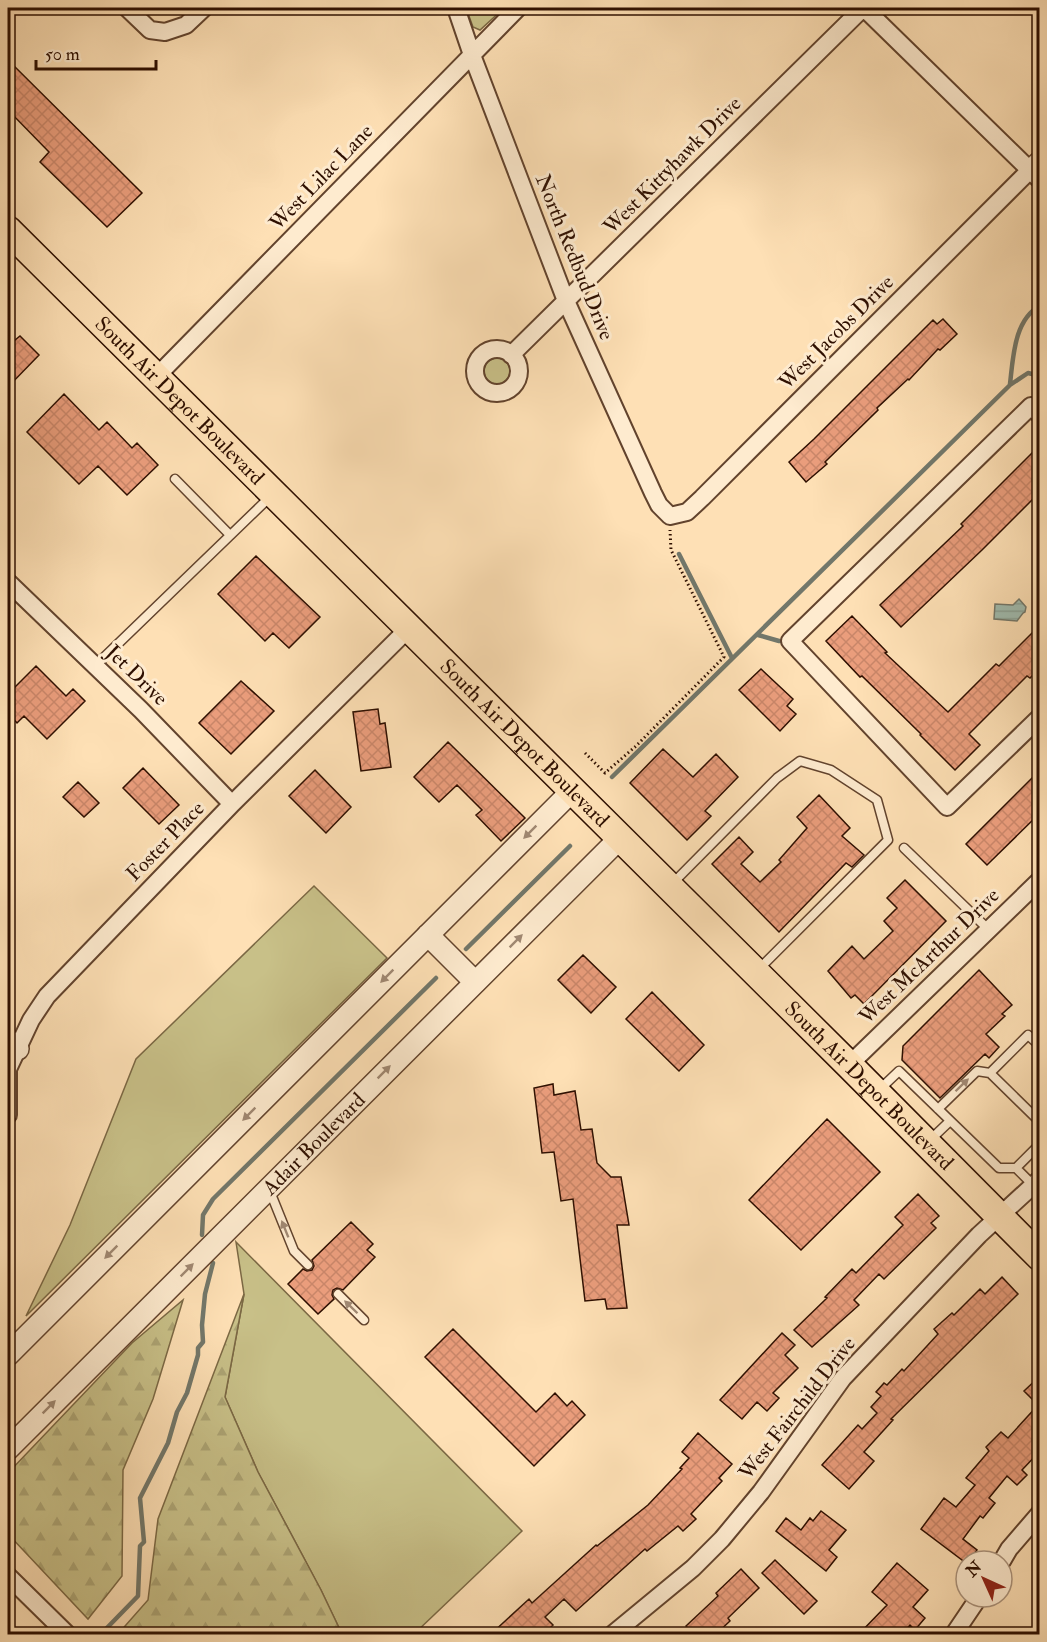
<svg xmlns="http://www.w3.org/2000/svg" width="1047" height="1642" viewBox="0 0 1047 1642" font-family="'IM FELL Double Pica',serif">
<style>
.grass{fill:#c8c088;stroke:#7b6844;stroke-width:1.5}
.forest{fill:url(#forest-firs);stroke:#7b6844;stroke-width:1.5}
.water{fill:url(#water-rules);stroke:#72776a;stroke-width:1.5}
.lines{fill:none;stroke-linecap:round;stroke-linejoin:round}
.stream{stroke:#72776a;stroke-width:4.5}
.building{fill:url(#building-cross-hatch);stroke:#2e0f00;stroke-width:1.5}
.service-casing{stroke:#62432d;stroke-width:11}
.minor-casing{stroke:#62432d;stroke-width:20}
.tertiary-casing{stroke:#62432d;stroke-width:24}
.primary-casing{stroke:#2e0f00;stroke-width:30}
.path{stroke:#2e0f00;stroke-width:3;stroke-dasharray:1.5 3;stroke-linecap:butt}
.service{stroke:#feebcf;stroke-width:8}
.minor{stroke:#feebcf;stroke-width:16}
.tertiary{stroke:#feebcf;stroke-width:21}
.primary{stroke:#fee0b5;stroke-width:27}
.oneway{fill:#a08872}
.labels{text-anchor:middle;stroke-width:6;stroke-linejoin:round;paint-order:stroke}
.street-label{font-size:21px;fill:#2e0f00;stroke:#feebcf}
</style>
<defs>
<pattern id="forest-firs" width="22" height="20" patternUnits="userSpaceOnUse" patternTransform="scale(1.5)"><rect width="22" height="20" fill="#c8c088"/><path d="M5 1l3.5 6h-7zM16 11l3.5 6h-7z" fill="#aca474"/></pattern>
<pattern id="water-rules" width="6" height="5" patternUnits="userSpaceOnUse" patternTransform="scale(1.5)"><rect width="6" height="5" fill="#a0bdb1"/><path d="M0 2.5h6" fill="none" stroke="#8aa196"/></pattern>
<pattern id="building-cross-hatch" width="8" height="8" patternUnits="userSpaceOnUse" patternTransform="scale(1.5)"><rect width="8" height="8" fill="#ea9d7c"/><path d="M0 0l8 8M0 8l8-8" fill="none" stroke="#c98669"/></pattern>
</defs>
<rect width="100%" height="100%" fill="#fee0b5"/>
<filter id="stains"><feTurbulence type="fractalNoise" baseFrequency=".00333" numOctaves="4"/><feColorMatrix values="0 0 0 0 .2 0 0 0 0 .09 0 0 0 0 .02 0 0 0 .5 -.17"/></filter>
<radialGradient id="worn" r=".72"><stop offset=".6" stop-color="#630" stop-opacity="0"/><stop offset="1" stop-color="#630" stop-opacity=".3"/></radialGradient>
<path class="grass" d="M466,8h38l-24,22 -7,-3z
M484 371a13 13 0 1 1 26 0a13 13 0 1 1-26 0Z
M314,886l73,72 -361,358 44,-91 66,-166z
M236,1242l286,289 -108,103h-72l-21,-44 -63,-118 -33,-75 19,-103z"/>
<path class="forest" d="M244,1294l-19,103 33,75 63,118 21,44h-224l30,-34 10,-81z
M183,1300l-30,99 -30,71 -1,106 -34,43 -80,-85v-61l124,-130z"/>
<path class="water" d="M1019,599l7,8 -1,5 -2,1 -6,8 -23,-2 1,-15 18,1z"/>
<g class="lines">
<path class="stream" d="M1010,384c3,-25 4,-65 30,-78
M679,554l53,104
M758,635l21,6h9
M612,777l398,-392 18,-12 12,3
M466,949l104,-103
M202,1235l1,-20 10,-16 223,-221
M101,1634l37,-38 2,-50 4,-4 -4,-44 28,-55 9,-31 10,-19 11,-38v-7l5,-6 -1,-17 3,-31 8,-31"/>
</g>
<path class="building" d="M8,60l134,133 -35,34 -67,-65 9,-10 -41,-42z
M943,319l14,15 -17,16 -2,-1 -29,31 -1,-1 -31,29 1,2 -53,52 2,2 -21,18 -17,-20 25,-23 119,-119 4,4z
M8,333l7,7 5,-4 19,19 -31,32z
M64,394l35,36 8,-8 25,26 5,-5 21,22 -31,30 -29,-29 -19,18 -52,-52z
M1032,453l8,7v32l-58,58 -81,77 -21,-22 83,-79 -2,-2z
M256,556l64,61 -31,31 -16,-15 -8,8 -47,-47z
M852,616l35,36 -2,1 63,59 48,-48 3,2 41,-41v43l-10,10 -3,-2 -58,58 11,11 -25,25 -35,-35 1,-1 -59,-58 -2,1 -34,-36z
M36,666l30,30 7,-7 12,12 -38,38 -23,-23 -7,7 -9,-10v-19z
M761,669l32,30 -6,7 9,8 -16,17 -41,-41z
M241,681l33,30 -43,43 -32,-31z
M378,709l2,15 5,-1 6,44 -30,4 -8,-59z
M448,742l77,76 -24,23 -25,-26 6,-5 -25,-25 -18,17 -25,-25z
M663,749l30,28 23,-23 22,23 -33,34 6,5 -24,24 -57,-57z
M143,768l36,37 -20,19 -36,-36z
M315,770l36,37 -25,26 -37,-37z
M1040,770v43l-53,52 -21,-21z
M78,782l21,21 -15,14 -21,-20z
M819,795l31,33 -8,8 22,19 -12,12 -6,-4 -67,69 -67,-68 27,-27 14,15 -12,12 19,18 21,-20 -2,-2 28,-32 -10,-11z
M905,880l41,41 -82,83 -9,-9 -4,3 -23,-27 24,-25 12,13 29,-28 -9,-10 13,-13 -10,-10z
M583,955l33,32 -25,26 -33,-33z
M979,970l33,35 -10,9 3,2 -19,18 13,13 -10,11 -4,-4 -45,44 -38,-38 1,-14z
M652,992l52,53 -25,26 -53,-52z
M553,1084l1,11 21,-4 6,39 11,-1 5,34 14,14h10l8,48h-12l10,83 -20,1 -2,-10 -20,2 -12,-102 -12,2 -7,-49 -12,1 -8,-65z
M827,1119l53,53 -79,78 -52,-50z
M918,1194l21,22 -8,7 5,5 -52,51 -5,-5 -25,26 5,5 -47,42 -18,-17 33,-32 -2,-1 27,-28 4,4 47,-48 -8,-8z
M351,1222l22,22 -6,6 8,7 -32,33 -6,-2 -4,2 -1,5 2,4 -16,15 -30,-30 15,-15 4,2 5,-1 2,-4 -2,-6z
M1002,1277l16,17 -127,125 2,1 -29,32 10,9 -25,28 -27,-24 36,-40 4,4 15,-16 -6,-6 10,-11 -5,-4 8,-9 3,2 15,-16 2,2 34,-37 -4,-5 18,-16 2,2 26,-26 5,5z
M453,1329l83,83 19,-19 12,13 5,-5 13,14 -51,51 -109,-109z
M782,1333l13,12 -10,10 13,13 -25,25 6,5 -12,13 -10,-9 -15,17 -22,-19z
M1040,1376v75l-18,19 5,5 -10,10 -10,-9 -18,22 6,5 -12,15 -3,-2 -17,23 14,11 -8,11h-3v2l-45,-34 23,-31 12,9 19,-22 -9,-7 23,-27 -3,-4 15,-15 7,6 30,-33 -14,-14z
M698,1433l34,31 -13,14 3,3 -31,33 5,5 -13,12 -5,-5 -31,25 -2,-2 -69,62 -12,-12 -19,18 8,8 -10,10h-53l39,-36 3,4 64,-58 1,1 51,-41 34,-36 -2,-1 9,-10 -7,-6z
M821,1511l25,19 -17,20 8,7 -11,14 -50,-40 10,-13 15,12 9,-12 3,3z
M775,1560l42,41 -13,13 -42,-41z
M897,1563l31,27 -15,17 12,11 -10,12 -5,-5 -9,10h-43l29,-30 -15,-13z
M741,1569l18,19 -31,30 2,3 -15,14h-21l-8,-9 32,-30 -2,-3z"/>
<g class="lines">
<defs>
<path id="service" d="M1025,167l15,-14
M175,479l55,56
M95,666l177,-171
M904,848l84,81
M671,885l106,-107 23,-17 31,9 46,30 11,40 -130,130
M990,1073l38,-38 12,11
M879,1090l20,-19 100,97h17l17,17
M938,1109l39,-38 13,2 50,49
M929,1141l21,-20
M1016,1168l24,-24
M269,1189l25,62 14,14
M338,1294l26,26"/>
<path id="minor" d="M127,8l23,22 15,2 21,-7 18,-17
M456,8l16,47 94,246 87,192 6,12 11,11 17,-4 15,-14 327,-327
M864,8l176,172
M475 371a22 22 0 1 1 44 0a22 22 0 1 1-44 0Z
M511,355l352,-347
M156,377l362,-369
M1040,415l-9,-9 -241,235 157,166 93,-90
M8,582l133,128 91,94
M849,1065l191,-185
M8,1115v-46l23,-49 16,-24 185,-192 177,-176
M1002,1561l7,-12 31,-36
M8,1576l59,58
M613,1634l80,-66 29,-29 39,-47 82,-114 136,-143 61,-56
M954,1634l25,-37"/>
<g id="tertiary">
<path d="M428,935l47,47"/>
<path d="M8,1040l10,9"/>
<path d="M8,1355l564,-564"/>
<path id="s1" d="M8,1449l611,-610"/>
</g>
<g id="primary">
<path id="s2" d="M8,230l841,835 191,192"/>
</g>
</defs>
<use href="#service" class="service-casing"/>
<use href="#minor" class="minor-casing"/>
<use href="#tertiary" class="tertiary-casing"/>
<use href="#primary" class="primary-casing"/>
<path class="path" d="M585,753l20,20 31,-27 88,-89 -53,-107 -1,-20"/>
<use href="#service" class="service"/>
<use href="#minor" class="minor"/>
<use href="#tertiary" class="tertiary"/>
<use href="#primary" class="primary"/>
</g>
<defs><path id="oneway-solid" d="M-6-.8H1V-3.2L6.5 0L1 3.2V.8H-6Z" transform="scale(1.5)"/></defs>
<g class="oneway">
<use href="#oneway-solid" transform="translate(530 832) rotate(135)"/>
<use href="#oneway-solid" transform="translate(516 941) rotate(-45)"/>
<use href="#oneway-solid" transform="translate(387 976) rotate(135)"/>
<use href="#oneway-solid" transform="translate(384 1072) rotate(-45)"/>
<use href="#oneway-solid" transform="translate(962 1085) rotate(-44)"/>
<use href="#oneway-solid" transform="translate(249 1114) rotate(135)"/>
<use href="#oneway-solid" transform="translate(285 1229) rotate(-112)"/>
<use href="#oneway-solid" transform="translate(111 1252) rotate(135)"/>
<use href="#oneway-solid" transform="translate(187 1270) rotate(-45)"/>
<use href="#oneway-solid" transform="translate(351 1307) rotate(-136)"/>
<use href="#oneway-solid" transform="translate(49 1407) rotate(-45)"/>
</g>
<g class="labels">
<g class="street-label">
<text transform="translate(672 165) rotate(-45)" y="7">West Kittyhawk Drive</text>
<text transform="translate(321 177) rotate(-46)" y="7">West Lilac Lane</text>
<text transform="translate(575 257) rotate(68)" y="7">North Redbud Drive</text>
<text transform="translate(836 332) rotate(-45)" y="7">West Jacobs Drive</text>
<text dy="7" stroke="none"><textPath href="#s2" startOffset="242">South Air Depot Boulevard</textPath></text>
<text transform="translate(137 675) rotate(44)" y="7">Jet Drive</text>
<text dy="7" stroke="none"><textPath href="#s2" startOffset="728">South Air Depot Boulevard</textPath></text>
<text transform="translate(165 841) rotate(-46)" y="7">Foster Place</text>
<text transform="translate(929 956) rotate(-44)" y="7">West McArthur Drive</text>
<text dy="7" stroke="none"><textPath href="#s2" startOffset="1214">South Air Depot Boulevard</textPath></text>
<text dy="7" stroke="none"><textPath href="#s1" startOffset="432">Adair Boulevard</textPath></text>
<text transform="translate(797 1408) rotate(-52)" y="7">West Fairchild Drive</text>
</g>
</g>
<rect width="1047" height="1642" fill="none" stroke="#fee0b5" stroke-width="30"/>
<rect x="9" y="9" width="1029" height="1624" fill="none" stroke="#2e0f00" stroke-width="3"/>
<rect x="15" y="15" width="1017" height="1612" fill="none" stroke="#2e0f00" stroke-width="1.5"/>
<g transform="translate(984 1579) rotate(315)"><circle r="28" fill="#feebcf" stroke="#ab937c" stroke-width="1.5"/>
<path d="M0-4.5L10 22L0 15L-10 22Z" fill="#8f2418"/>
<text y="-9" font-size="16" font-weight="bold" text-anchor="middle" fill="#2e0f00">N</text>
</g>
<path d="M36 60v9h120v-9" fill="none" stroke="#2e0f00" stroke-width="3"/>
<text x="45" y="60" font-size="18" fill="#2e0f00" stroke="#feebcf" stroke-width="4.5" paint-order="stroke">50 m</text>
<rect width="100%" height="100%" filter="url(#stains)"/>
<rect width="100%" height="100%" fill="url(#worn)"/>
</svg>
